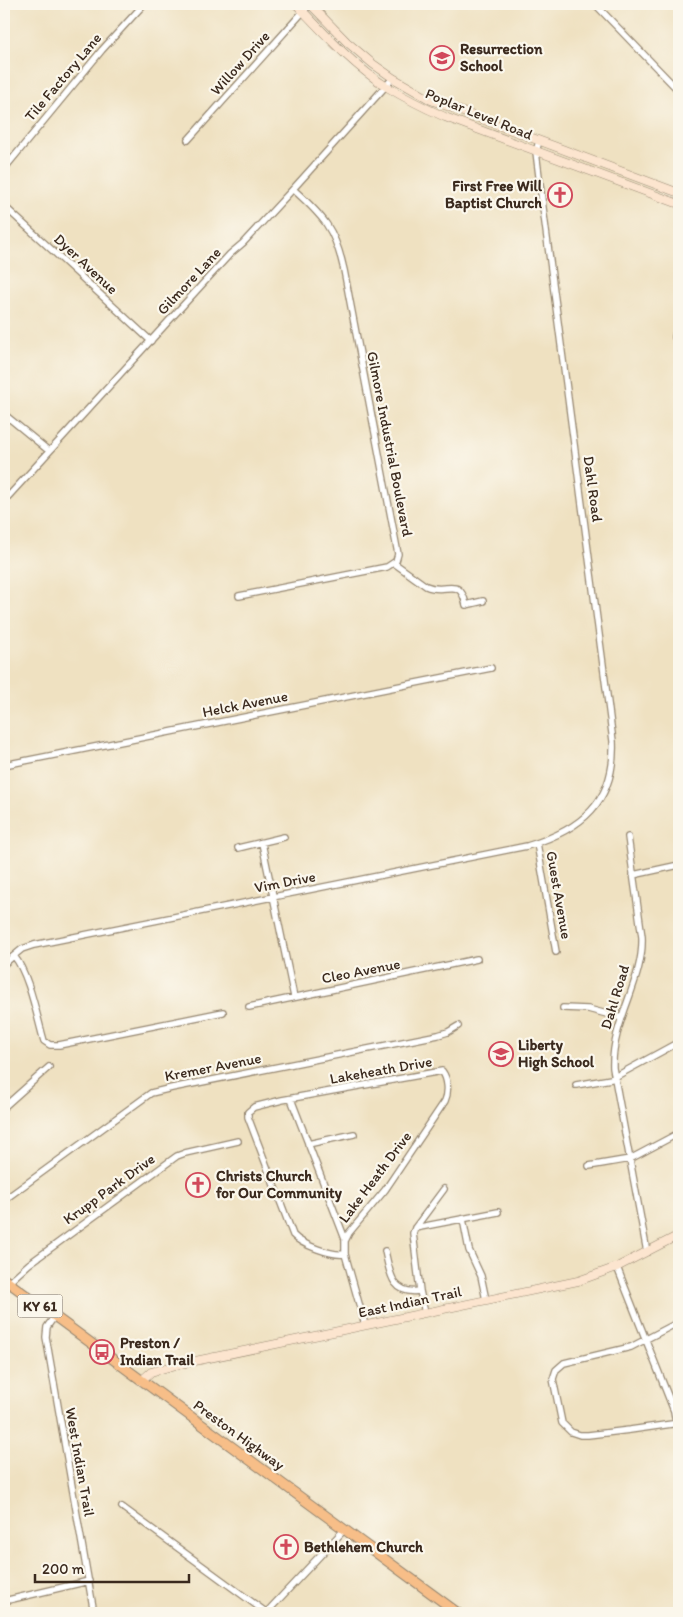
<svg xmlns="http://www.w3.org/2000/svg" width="683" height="1617" viewBox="0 0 683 1617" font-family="Itim,sans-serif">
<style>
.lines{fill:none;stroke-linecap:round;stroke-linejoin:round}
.minor-casing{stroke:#958670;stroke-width:8}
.secondary-casing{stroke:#958670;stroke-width:9}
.primary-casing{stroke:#958670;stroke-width:11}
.minor{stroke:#fff;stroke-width:5.5}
.secondary{stroke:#fce5cf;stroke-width:8}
.primary{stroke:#f7be88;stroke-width:9}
.labels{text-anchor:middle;stroke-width:4.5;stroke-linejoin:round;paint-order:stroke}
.shield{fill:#fbf7ec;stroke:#75685c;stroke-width:1}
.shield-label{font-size:14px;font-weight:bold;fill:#3b2a1e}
.poi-label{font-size:15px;font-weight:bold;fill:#3b2a1e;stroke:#fbf7ec;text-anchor:start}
.street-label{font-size:15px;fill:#3b2a1e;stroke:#fbf7ec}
</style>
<rect width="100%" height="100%" fill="#fbf7ec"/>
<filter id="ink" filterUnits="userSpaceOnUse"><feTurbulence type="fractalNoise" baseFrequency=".02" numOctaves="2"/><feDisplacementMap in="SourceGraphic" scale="10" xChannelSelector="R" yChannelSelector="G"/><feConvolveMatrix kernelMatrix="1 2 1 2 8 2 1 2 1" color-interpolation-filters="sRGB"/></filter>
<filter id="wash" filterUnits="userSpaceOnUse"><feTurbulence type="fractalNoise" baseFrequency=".0096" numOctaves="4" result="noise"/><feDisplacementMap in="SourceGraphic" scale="20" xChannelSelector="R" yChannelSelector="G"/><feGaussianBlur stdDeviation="1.12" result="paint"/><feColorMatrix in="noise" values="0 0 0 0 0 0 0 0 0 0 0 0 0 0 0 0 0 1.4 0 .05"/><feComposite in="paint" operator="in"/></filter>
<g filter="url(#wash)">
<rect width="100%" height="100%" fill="#efe1c1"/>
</g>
<g filter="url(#ink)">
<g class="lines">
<defs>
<path id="minor" d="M595,4l84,87
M188,140l122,-136
M4,169l98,-119 42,-46
M4,206l147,135
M675,337l4,-19
M4,414l45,37
M4,501l226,-247 13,-11 50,-54 100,-111
M394,563l32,23c20,9 34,-11 40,19l17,-4
M239,596l148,-29 9,-6 2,-7 -54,-284c-9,-41 -20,-53 -51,-81
M4,765l487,-97
M628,837l14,100c2,44 -31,85 -29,131l34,184
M262,843l32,154
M537,843l19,109
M238,848l46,-11
M633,875l46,-10
M14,956c15,18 23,61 30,85l6,4h9l164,-33
M4,964l18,-15 12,-4 493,-99c54,-16 89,-44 86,-105l-71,-541 -6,-48 3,-11
M249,1007l228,-48
M563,1008l25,1 34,9
M576,1085l35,-6 68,-37
M291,1099l54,140v15l20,71
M4,1107l45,-40
M308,1144l46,-10
M589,1166l41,-7 49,-26
M4,1200l147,-107 21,-5 266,-53 10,-3 10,-6
M463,1219l6,31 12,26 5,24
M415,1228l83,-16
M385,1251c5,21 6,44 35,40
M345,1254c-13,2 -43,-9 -52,-19l-45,-118v-5l6,-5 28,-7 160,-29c6,8 7,21 3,30l-60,89 -36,43 -4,8
M617,1267l57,144 2,12
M8,1283l21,-19 148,-108 8,-3 53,-12
M425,1313l-5,-22 -7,-58 2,-5 29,-39
M54,1317l-7,10 -1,10 48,276
M679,1322l-48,25 -67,16 -8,7 -3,9 9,44 9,9 9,3h8l42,-5 49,-7
M122,1507l145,106
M4,1601l85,-20
M266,1613l79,-84"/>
<path id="secondary" d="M296,4c28,29 56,61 91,83 18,11 38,21 58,30l234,87
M310,4l37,38 26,22 20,14 38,22 248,93
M141,1381l10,-9 25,-7 402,-84 39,-14 62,-32"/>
<path id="primary" d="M4,1279l454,334"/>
</defs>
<use href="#minor" class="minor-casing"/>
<use href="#secondary" class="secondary-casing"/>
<use href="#primary" class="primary-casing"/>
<use href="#minor" class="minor"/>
<use href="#secondary" class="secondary"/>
<use href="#primary" class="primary"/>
</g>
</g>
<defs>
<symbol id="school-ring" viewBox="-11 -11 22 22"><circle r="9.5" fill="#fbf7ec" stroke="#d1495b" stroke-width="1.5"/><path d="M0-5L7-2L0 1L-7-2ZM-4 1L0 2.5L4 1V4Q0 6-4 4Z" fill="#d1495b"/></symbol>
<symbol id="church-ring" viewBox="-11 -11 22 22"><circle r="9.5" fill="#fbf7ec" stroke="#d1495b" stroke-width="1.5"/><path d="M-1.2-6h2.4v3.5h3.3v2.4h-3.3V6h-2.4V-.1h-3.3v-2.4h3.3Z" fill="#d1495b"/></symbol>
<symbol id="bus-ring" viewBox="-11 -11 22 22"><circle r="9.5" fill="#fbf7ec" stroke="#d1495b" stroke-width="1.5"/><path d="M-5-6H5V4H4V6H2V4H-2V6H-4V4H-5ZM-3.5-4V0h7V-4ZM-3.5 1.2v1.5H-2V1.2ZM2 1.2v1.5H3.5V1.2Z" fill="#d1495b"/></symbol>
</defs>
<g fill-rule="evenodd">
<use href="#school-ring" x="428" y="44" width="28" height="28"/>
<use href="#church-ring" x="546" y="181" width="28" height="28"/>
<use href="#school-ring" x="487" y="1040" width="28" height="28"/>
<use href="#church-ring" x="184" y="1171" width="28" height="28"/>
<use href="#bus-ring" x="88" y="1338" width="28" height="28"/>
<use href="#church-ring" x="272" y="1533" width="28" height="28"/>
</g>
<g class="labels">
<rect class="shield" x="17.5" y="1294.5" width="45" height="23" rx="4"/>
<g class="shield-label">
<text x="40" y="1311">KY 61</text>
</g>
<g class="poi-label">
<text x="460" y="54">Resurrection<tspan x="460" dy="17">School</tspan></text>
<text x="542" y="191" text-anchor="end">First Free Will<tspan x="542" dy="17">Baptist Church</tspan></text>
<text x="518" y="1050">Liberty<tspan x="518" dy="17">High School</tspan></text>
<text x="216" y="1181">Christs Church<tspan x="216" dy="17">for Our Community</tspan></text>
<text x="120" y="1348">Preston /<tspan x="120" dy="17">Indian Trail</tspan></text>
<text x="304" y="1552">Bethlehem Church</text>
</g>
<g class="street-label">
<text transform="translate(240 63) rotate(-48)" y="5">Willow Drive</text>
<text transform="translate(63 77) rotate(-50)" y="5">Tile Factory Lane</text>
<text transform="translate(479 114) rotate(22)" y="5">Poplar Level Road</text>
<text transform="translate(86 264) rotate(43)" y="5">Dyer Avenue</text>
<text transform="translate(189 281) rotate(-47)" y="5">Gilmore Lane</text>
<text transform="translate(390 444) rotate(79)" y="5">Gilmore Industrial Boulevard</text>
<text transform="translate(593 489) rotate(82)" y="5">Dahl Road</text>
<text transform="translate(245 704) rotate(-11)" y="5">Helck Avenue</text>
<text transform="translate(285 882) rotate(-11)" y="5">Vim Drive</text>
<text transform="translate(559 895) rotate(80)" y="5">Guest Avenue</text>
<text transform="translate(361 971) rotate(-11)" y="5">Cleo Avenue</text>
<text transform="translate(615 997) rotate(-73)" y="5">Dahl Road</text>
<text transform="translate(213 1067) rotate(-11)" y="5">Kremer Avenue</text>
<text transform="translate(381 1070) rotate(-10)" y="5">Lakeheath Drive</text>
<text transform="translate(375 1177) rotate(-53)" y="5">Lake Heath Drive</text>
<text transform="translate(109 1189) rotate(-36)" y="5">Krupp Park Drive</text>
<text transform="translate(410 1302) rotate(-12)" y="5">East Indian Trail</text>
<text transform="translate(239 1435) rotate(36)" y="5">Preston Highway</text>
<text transform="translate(80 1462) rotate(80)" y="5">West Indian Trail</text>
</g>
</g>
<rect width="683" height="1617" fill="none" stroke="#fbf7ec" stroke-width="20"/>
<path d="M35 1574v8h154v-8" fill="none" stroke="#3b2a1e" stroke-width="2.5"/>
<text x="42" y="1574" font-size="15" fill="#3b2a1e" stroke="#fbf7ec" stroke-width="4" paint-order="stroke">200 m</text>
</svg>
